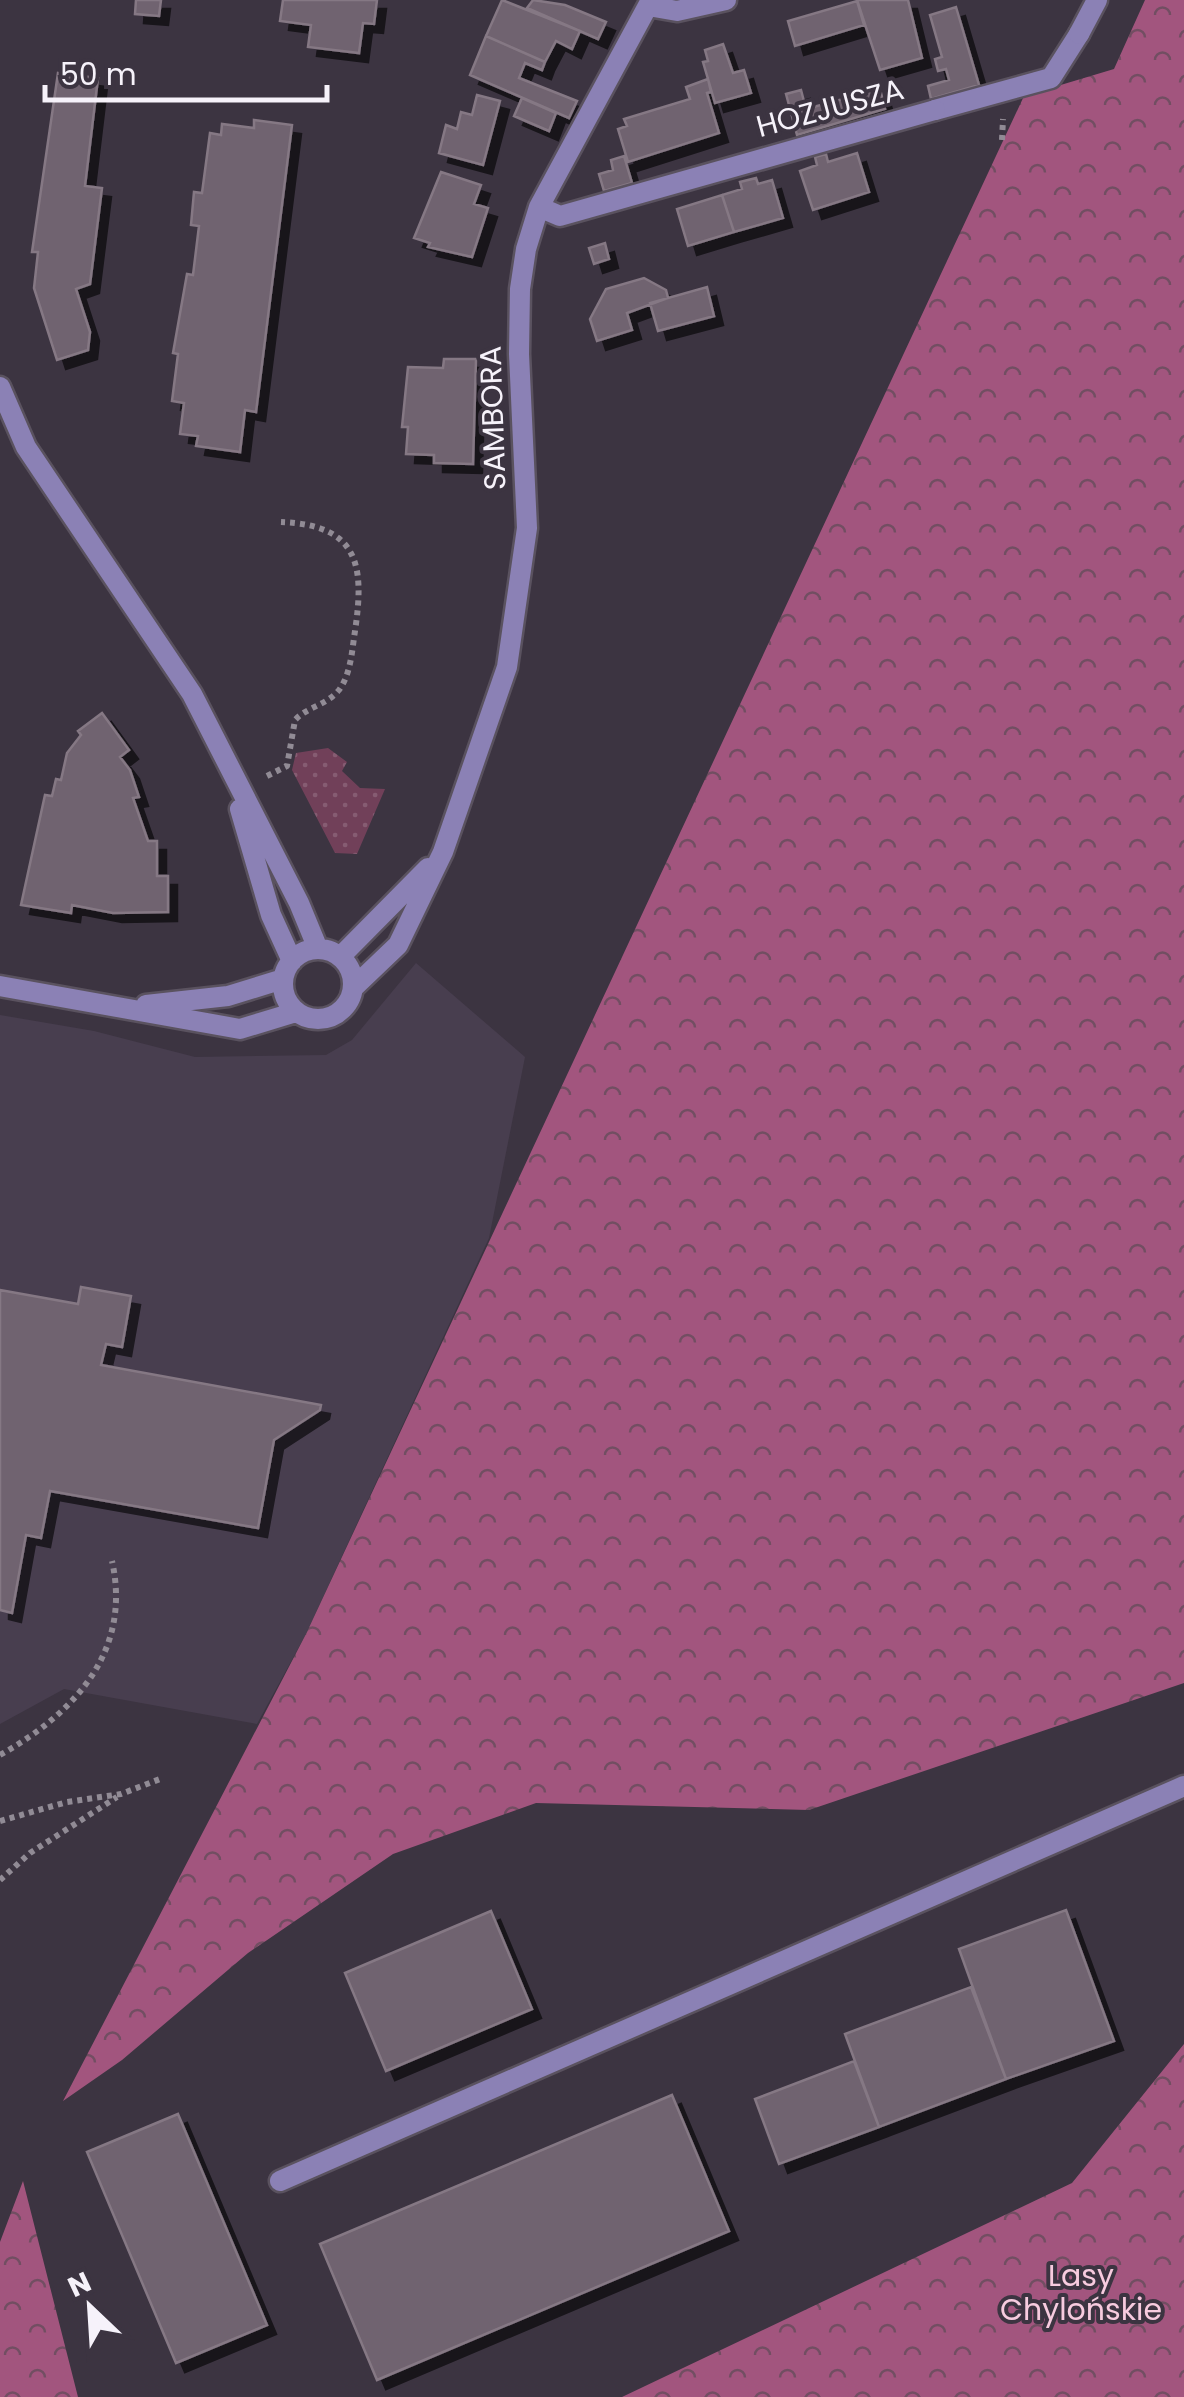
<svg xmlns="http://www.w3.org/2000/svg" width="1184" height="2397" viewBox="0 0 1184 2397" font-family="Poppins,sans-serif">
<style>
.built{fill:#483e4f}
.forest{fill:url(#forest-crowns)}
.park{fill:url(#park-dots)}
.building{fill:#70636f;stroke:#857884;stroke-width:2.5;filter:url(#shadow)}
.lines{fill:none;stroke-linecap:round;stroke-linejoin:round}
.service-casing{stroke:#5a525f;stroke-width:25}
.pedestrian-casing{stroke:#5a525f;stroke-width:25}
.minor-casing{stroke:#5a525f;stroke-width:25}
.path{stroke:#918b95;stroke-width:6;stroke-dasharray:5 5;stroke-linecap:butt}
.service{stroke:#8b81b5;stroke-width:20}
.pedestrian{stroke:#8b81b5;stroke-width:20}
.minor{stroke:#8b81b5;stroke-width:20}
.labels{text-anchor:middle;stroke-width:8;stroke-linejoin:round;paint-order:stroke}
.street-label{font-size:30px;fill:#f6f2fa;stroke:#3c3441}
.park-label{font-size:30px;fill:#f7cbdf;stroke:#3c3441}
</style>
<defs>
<pattern id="forest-crowns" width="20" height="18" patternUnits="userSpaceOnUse" patternTransform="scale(2.5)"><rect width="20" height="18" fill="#a2557e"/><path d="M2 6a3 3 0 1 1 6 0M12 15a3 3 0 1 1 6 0" fill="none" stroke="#724e62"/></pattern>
<pattern id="park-dots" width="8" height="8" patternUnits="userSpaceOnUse" patternTransform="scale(2.5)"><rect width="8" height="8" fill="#714059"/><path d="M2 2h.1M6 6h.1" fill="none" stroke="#865c72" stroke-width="1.8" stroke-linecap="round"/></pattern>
<filter id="shadow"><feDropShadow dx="9" dy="9" stdDeviation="0" flood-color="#0009"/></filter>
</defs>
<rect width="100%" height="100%" fill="#3c3441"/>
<path class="built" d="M416,963l109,94 -36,181 -183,396 -49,90 -193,-35 -64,35v-709l94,16 101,26 131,-2 26,-15z"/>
<path class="forest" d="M1145,0h39v1683l-375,127 -273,-7 -143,51 -145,99 -126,107 -59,41 243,-467 718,-1538 90,-27z
M1184,2044v353h-562l450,-214z
M23,2181l55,216h-78v-155z"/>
<path class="park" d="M328,748l19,14 -5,9 18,17 25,1 -28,65 -22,-1 -43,-83 4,-17z"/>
<path class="building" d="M136,0h25l-2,16 -24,-2z
M283,0h94l-3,24 -11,-1 -4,30 -51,-6 3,-22 -31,-4z
M502,0l78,31 -8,18 -16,-8 -11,21 -59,-26z
M533,0l32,5 41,17 -8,17 -71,-31z
M857,0h51l14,58 -42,12z
M857,1l7,24 -69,21 -7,-25z
M956,7l23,78 -48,14 -3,-13 21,-6 -3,-11 -8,2 -3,-12 7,-2 -12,-42z
M486,36l59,26 -3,8 -17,-7 -6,15 58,23 -8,17 -99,-43z
M723,44l10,29 11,-3 7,23 -36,10 -12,-41 5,-1 -3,-11z
M58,73l40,5 -13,108 17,2 -12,96 -14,5 14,43 -2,18 -31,10 -23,-72 4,-36h-6z
M708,79l3,13 -4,1 12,40 -91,29 -10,-33 9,-3 -3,-7 66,-20 -4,-12z
M880,89l5,20 -88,26 -11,-41 15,-4 5,19z
M477,95l23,6 -17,64 -44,-12 7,-28 11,4 4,-17 11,3z
M522,98l34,15 -7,18 -35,-15z
M254,120l38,5 -36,287 -11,-2 -5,42 -44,-6 2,-10 -18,-2 4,-31 -12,-2 6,-47 -5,-1 14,-79 6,1 6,-49 -8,-1 3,-33 8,1 8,-60 11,2 1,-11 32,4z
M857,153l12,39 -56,18 -13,-39 17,-6 -2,-8 11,-3 2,8z
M624,156l8,27 -28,8 -5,-17 14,-4 -2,-10z
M441,172l40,13 -7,19 14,4 -16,49 -44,-10 2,-4 -16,-5z
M756,178l2,6 14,-4 11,38 -49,14 -12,-37 20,-6 -2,-7z
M722,195l12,37 -46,14 -11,-37z
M605,243l4,16 -15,5 -5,-16z
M644,278l22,12 2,8 -41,15 5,17 -35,11 -7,-22 16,-30z
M707,287l7,29 -56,15 -8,-28z
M444,359h32l-3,105 -39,-1v-8l-28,-1 2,-27h-6l6,-60 35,1z
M102,713l27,37 -9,7 10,13 9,27 -6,1 15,43h9v35h11v36l-55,1 -41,-8 -1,8 -50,-8 24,-110 7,1 4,-17 5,1 6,-27 14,-18 -3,-4z
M81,1287l50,9 -9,51 -16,-3 -5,21 220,40 -1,5 -46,30 -16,88 -208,-37 -9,47 -15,-3 -14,78 -12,-3v-320l78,14z
M1066,1910l48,131 -108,38 -47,-130z
M491,1911l41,98 -146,62 -41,-98z
M971,1987l35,92 -127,48 -34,-93z
M854,2061l25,66 -100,37 -24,-65z
M672,2095l57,136 -352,149 -57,-136z
M178,2114l89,211 -91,38 -89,-211z"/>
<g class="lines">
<defs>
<path id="service" d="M280,2181l904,-395"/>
<path id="pedestrian" d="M935,110l116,-32 28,-44"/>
<path id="minor" d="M648,6l29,5 49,-11
M1079,34l18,-34
M539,207l21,9 375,-106
M0,387l26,60 166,247 107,209 19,46
M240,809l31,106 21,46
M283 984a35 35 0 1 1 70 0a35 35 0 1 1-70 0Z
M340,957l88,-89
M0,986l240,43 56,-17
M353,988l45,-43 45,-93 64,-185 20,-139 -8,-174 1,-65 6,-40 13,-42 112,-207
M146,1005l82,-9 55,-17"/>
</defs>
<use href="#service" class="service-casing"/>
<use href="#pedestrian" class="pedestrian-casing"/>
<use href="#minor" class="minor-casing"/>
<path class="path" d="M1002,140l1,-21
M267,776l20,-10 8,-46c12,-13 32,-15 44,-30 12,-16 13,-40 16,-59 10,-67 3,-106 -74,-109
M0,1755c75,-42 132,-104 112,-194
M0,1821l67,-19 54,-8 39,-15
M0,1880l30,-27 87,-56"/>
<use href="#service" class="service"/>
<use href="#pedestrian" class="pedestrian"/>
<use href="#minor" class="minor"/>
</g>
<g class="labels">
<g class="street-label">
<text transform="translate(830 108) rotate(-15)" y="10">HOZJUSZA</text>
<text transform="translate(493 418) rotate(-92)" y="10">SAMBORA</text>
</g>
<g class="park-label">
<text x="1081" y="2286">Lasy<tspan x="1081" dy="34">Chylońskie</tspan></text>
</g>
</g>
<g transform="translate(90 2307) rotate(335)" stroke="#3c3441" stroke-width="8" paint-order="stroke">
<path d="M0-8L18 38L0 25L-18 38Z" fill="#f6f2fa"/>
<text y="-15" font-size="28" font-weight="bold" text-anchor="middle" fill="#f6f2fa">N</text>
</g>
<path d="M45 85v15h282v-15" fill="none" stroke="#f6f2fa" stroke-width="5"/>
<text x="60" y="85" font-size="30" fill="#f6f2fa" stroke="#3c3441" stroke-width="8" paint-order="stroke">50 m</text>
</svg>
